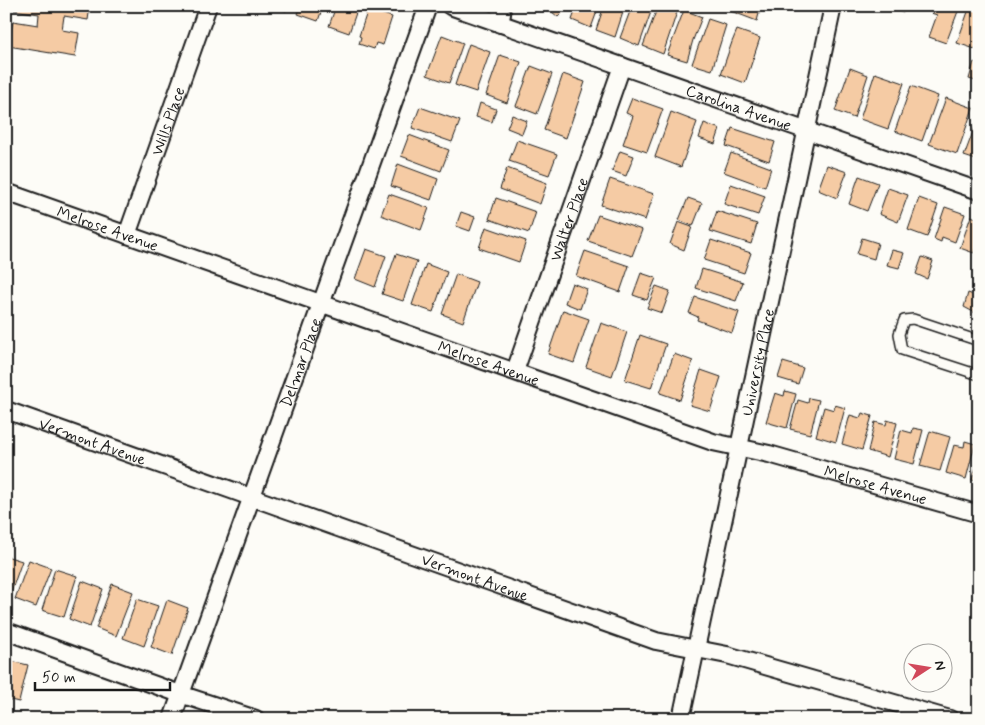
<svg xmlns="http://www.w3.org/2000/svg" width="985" height="725" viewBox="0 0 985 725" font-family="Mynerve,sans-serif">
<style>
.building{fill:#f5cba4;stroke:#1c1c1c}
.lines{fill:none;stroke-linecap:round;stroke-linejoin:round}
.service-casing{stroke:#1c1c1c;stroke-width:12}
.minor-casing{stroke:#1c1c1c;stroke-width:20}
.service{stroke:#fdfcf7;stroke-width:9}
.minor{stroke:#fdfcf7;stroke-width:16}
.labels{text-anchor:middle;stroke-width:4.5;stroke-linejoin:round;paint-order:stroke}
.street-label{font-size:16px;fill:#1c1c1c;stroke:#fdfcf7}
</style>
<rect width="100%" height="100%" fill="#fdfcf7"/>
<filter id="ink" filterUnits="userSpaceOnUse"><feTurbulence type="fractalNoise" baseFrequency=".02" numOctaves="2"/><feDisplacementMap in="SourceGraphic" scale="10" xChannelSelector="R" yChannelSelector="G"/><feConvolveMatrix kernelMatrix="1 2 1 2 8 2 1 2 1" color-interpolation-filters="sRGB"/></filter>
<g filter="url(#ink)">
<path class="building" d="M15,6h75l-2,14 -24,-4 -2,14 17,3 -4,24 -67,-11 5,-25 25,4 1,-11 -25,-4z
M273,6h15l-2,5z
M301,6h22l-5,15 -20,-7z
M336,6h13l8,4 -8,23 -20,-7z
M545,6h19l2,3 -8,8z
M577,6h22l-8,22 -19,-8z
M604,6h21l-10,31 -19,-7z
M632,6h21l-14,40 -19,-8z
M658,6h13l7,3 -15,45 -20,-8z
M721,6h17l-2,7 -15,-5z
M738,6h23l-4,15 -21,-8z
M762,6h20l-2,7z
M885,6h20l-2,7z
M933,6h27l-14,37 -17,-6 8,-22 -6,-2z
M970,6h9v34l-4,9 -18,-6z
M368,9l24,8 -9,28 -7,-2 -2,6 -15,-5 2,-7 -2,-1z
M684,10l18,7 -9,23 -6,21 -20,-6z
M708,19l18,6 -14,45 -20,-6z
M737,30l23,8 -15,45 -24,-9 11,-32z
M442,35l21,8 -14,40 -22,-8z
M469,44l21,8 -14,40 -21,-7z
M500,55l21,7 -14,41 -21,-8z
M974,62l5,2v18l-10,-3z
M531,66l21,8 -15,40 -21,-8z
M850,68l18,7 -14,43 -19,-7z
M875,73l29,10 -16,46 -28,-10z
M563,74l22,8 -19,56 -22,-8z
M911,86l27,10 -16,45 -27,-10z
M632,98l31,11 -16,43 -24,-8 10,-28 -7,-3z
M946,98l27,10 -16,46 -28,-10z
M480,103l16,6 -4,13 -16,-5z
M420,107l40,14 -8,21 -40,-14z
M671,112l26,10 -16,45 -26,-10z
M512,115l15,6 -5,13 -15,-6z
M979,116v45l-15,-5z
M704,123l16,6 -5,15 -16,-6z
M732,128l43,14 -6,19 -43,-15z
M409,135l40,15 -8,21 -40,-15z
M517,140l40,14 -8,21 -40,-14z
M620,151l14,5 -8,20 -14,-5z
M731,153l40,15 -6,19 -41,-15z
M398,164l40,15 -7,21 -40,-14z
M827,165l20,7 -10,26 -19,-8z
M507,168l40,15 -7,21 -40,-15z
M859,176l19,7 -11,28 -18,-7z
M610,179l44,15 -9,26 -44,-15z
M731,184l34,12 -7,19 -34,-11z
M888,188l20,7 -10,27 -19,-8z
M389,194l40,14 -8,22 -40,-15z
M496,198l40,14 -7,21 -40,-14z
M688,198l14,5 -9,23 -14,-6z
M919,198l19,7 -11,32 -19,-7z
M945,207l20,7 -10,28 -13,-5 -1,5 -7,-3z
M717,211l40,13 -6,20 -41,-13z
M461,212l14,5 -5,14 -14,-5z
M598,215l44,15 -10,26 -44,-15z
M971,216l8,3v32l-4,-2 -1,4 -14,-5z
M678,222l14,5 -8,23 -14,-6z
M486,227l40,14 -7,21 -40,-14z
M862,238l16,5 -4,16 -17,-5z
M711,240l40,13 -7,20 -40,-13z
M366,249l20,7 -11,31 -20,-8z
M892,250l12,3 -5,15 -12,-3z
M585,251l44,15 -9,26 -44,-16z
M396,254l21,7 -14,40 -21,-7z
M922,257l11,4 -6,18 -11,-5z
M426,264l21,8 -14,40 -21,-7z
M702,269l41,13 -7,19 -40,-13z
M641,273l15,5 -9,22 -14,-5z
M456,274l21,8 -14,40 -21,-8z
M572,283l15,6 -7,20 -15,-6z
M656,286l14,5 -8,22 -15,-5z
M968,293l11,4v18l-15,-8z
M695,297l44,15 -7,21 -35,-13 1,-3 -9,-4z
M563,310l26,9 -15,44 -26,-9z
M601,323l26,9 -15,44 -26,-9z
M640,335l26,9 -15,44 -26,-8z
M674,354l19,7 -13,39 -20,-7z
M783,362l20,6 -5,16 -20,-6z
M701,370l20,7 -11,34 -20,-6z
M785,391l11,3 -9,34 -21,-6 9,-29 9,3z
M809,398l10,2 -9,34 -20,-5 8,-29 10,3z
M835,405l10,3 -9,34 -20,-6 8,-29 10,3z
M862,413l10,3 -10,34 -20,-6 8,-29 10,3z
M887,420l10,3 -9,34 -20,-6 7,-29 11,3z
M913,428l10,2 -9,34 -20,-5 7,-29 11,3z
M930,431l20,6 -10,34 -20,-5z
M965,441l10,3 -9,35 -20,-6 8,-28 10,2z
M979,457v25l-7,-2z
M6,556l16,5 -13,37 -3,-1z
M29,560l22,8 -15,39 -21,-8z
M55,569l22,7 -13,41 -22,-7z
M82,581l21,8 -13,38 -21,-8z
M112,584l21,8 -17,44 -20,-8z
M137,599l21,7 -14,40 -21,-8z
M167,600l21,8 -16,47 -21,-8z
M11,661l17,4 -9,37 -13,-3v-20z
M100,712l21,7h-23z"/>
<g class="lines">
<defs>
<path id="service" d="M979,341l-66,-22 -9,1 -5,14 3,16 77,25"/>
<g id="minor">
<path id="s1" d="M450,6l529,185"/>
<path d="M498,6l4,8 -2,10"/>
<path id="s2" d="M6,192l707,250 56,12 210,60"/>
<path id="s3" d="M127,235l81,-229"/>
<path id="s4" d="M515,371l107,-305"/>
<path id="s5" d="M6,410l650,231 71,14 223,64"/>
<path d="M6,631l174,63 76,25"/>
<path id="s6" d="M172,719l256,-713"/>
<path id="s7" d="M681,719l152,-713"/>
</g>
</defs>
<use href="#service" class="service-casing"/>
<use href="#minor" class="minor-casing"/>
<use href="#service" class="service"/>
<use href="#minor" class="minor"/>
</g>
</g>
<g class="labels">
<g class="street-label">
<text dy="6" stroke="none"><textPath href="#s1" startOffset="306">Carolina Avenue</textPath></text>
<text dy="6" stroke="none"><textPath href="#s3" startOffset="121">Wills Place</textPath></text>
<text dy="6" stroke="none"><textPath href="#s4" startOffset="161">Walter Place</textPath></text>
<text dy="6" stroke="none"><textPath href="#s2" startOffset="108">Melrose Avenue</textPath></text>
<text dy="6" stroke="none"><textPath href="#s6" startOffset="379">Delmar Place</textPath></text>
<text dy="6" stroke="none"><textPath href="#s2" startOffset="512">Melrose Avenue</textPath></text>
<text dy="6" stroke="none"><textPath href="#s7" startOffset="365">University Place</textPath></text>
<text dy="6" stroke="none"><textPath href="#s5" startOffset="92">Vermont Avenue</textPath></text>
<text dy="6" stroke="none"><textPath href="#s2" startOffset="918">Melrose Avenue</textPath></text>
<text dy="6" stroke="none"><textPath href="#s5" startOffset="498">Vermont Avenue</textPath></text>
</g>
</g>
<rect width="985" height="725" fill="none" stroke="#fdfcf7" stroke-width="25"/>
<rect x="12" y="12" width="960" height="700" fill="none" stroke="#1c1c1c" stroke-width="2" filter="url(#ink)"/>
<g transform="translate(928 668) rotate(78)"><circle r="24" fill="#fdfcf7" stroke="#a3a29f"/>
<path d="M0-4L9 19L0 12L-9 19Z" fill="#d1495b"/>
<text y="-8" font-size="14" font-weight="bold" text-anchor="middle" fill="#1c1c1c">N</text>
</g>
<path d="M35 682v8h135v-8" fill="none" stroke="#1c1c1c" stroke-width="2.5"/>
<text x="42" y="682" font-size="15" fill="#1c1c1c" stroke="#fdfcf7" stroke-width="4" paint-order="stroke">50 m</text>
</svg>
